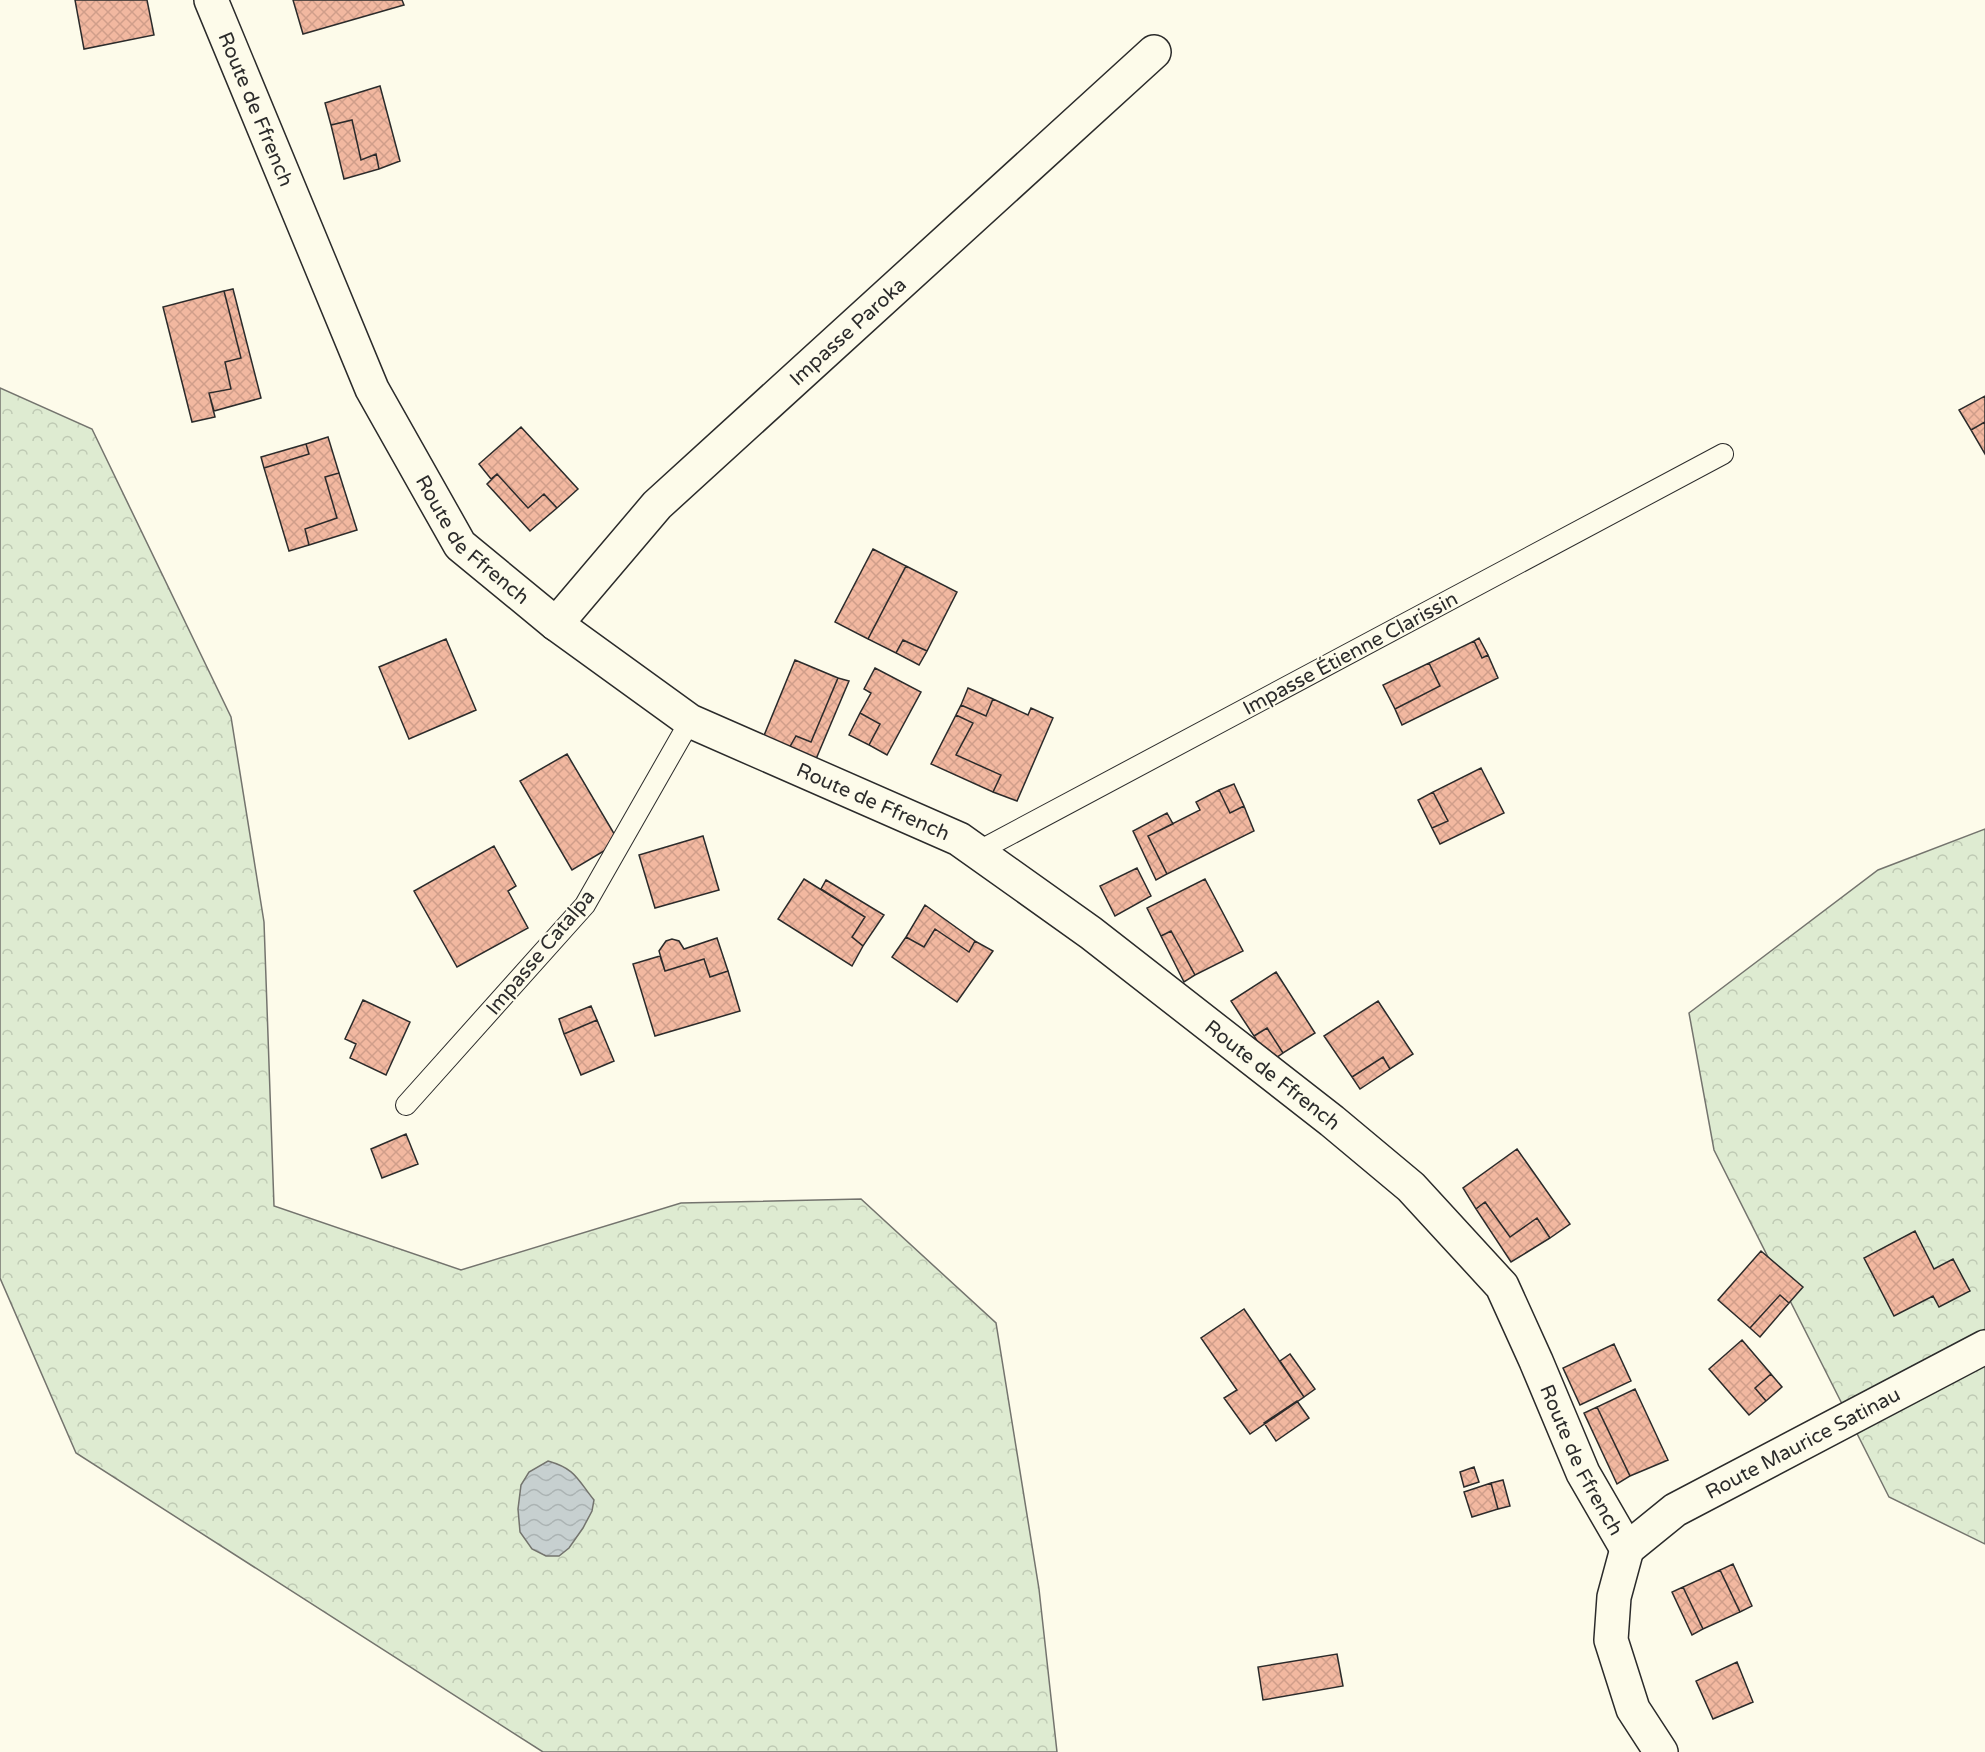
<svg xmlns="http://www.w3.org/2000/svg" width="1985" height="1752" viewBox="0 0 1985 1752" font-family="'Varela Round',sans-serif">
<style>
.forest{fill:url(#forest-crowns);stroke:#74746e;stroke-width:1.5}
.water{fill:url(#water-waves);stroke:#74746e;stroke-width:1.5}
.building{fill:url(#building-cross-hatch);stroke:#2b2b2b;stroke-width:1.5}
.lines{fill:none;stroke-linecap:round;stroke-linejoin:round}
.service-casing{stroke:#2b2b2b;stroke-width:22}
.minor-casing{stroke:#2b2b2b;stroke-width:36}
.secondary-casing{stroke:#2b2b2b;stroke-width:36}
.service{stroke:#fdfbea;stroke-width:20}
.minor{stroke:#fdfbea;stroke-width:33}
.secondary{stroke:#fdfbea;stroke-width:33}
.labels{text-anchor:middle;stroke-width:4.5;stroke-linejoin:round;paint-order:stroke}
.street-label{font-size:20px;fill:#2b2b2b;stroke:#fdfbea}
</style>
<defs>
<pattern id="forest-crowns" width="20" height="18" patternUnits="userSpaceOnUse" patternTransform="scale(1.5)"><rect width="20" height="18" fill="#deebd1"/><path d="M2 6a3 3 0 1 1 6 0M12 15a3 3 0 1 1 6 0" fill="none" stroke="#bfcab4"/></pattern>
<pattern id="water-waves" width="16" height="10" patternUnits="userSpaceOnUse" patternTransform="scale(1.5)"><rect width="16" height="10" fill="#c7d0d0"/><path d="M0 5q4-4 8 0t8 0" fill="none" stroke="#abb3b3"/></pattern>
<pattern id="building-cross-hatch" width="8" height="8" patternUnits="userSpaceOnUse" patternTransform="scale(1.5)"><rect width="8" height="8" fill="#f2b8a0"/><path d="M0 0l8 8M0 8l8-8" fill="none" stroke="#d09e8a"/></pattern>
</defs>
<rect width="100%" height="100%" fill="#fdfbea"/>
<path class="forest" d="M0,388l92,41 139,288 33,205 10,284 187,64 220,-67 180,-4 135,124 43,266 18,163h-514l-467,-299 -76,-175z
M1985,829v715l-96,-47 -175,-347 -25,-137 189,-143z"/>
<path class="water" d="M548,1461c28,8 29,18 46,39l-2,11 -9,17 -14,20 -10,8h-13l-14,-7 -12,-17 -2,-23 3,-24 8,-13z"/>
<path class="building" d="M75,0h72l7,35 -70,14z
M293,0h109l2,5 -101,29z
M380,86l20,75 -21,8 -3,-15 -15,6 -9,-40 -21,5 -6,-22z
M352,120l9,40 15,-6 3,15 -35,10 -13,-54z
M233,289l28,109 -47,13 -5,-18 22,-4 -6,-27 16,-4 -17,-67z
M224,291l17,67 -16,4 6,27 -22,4 6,24 -23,5 -29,-115z
M1985,396v26l-14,8 -12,-20z
M1985,422v32l-14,-24z
M521,427l57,62 -21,19 -13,-14 -16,14 -31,-34 -6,5 -12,-15z
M328,437l11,36 -14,4 12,41 -32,11 4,16 -20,6 -25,-83 45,-14 -3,-10z
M306,444l3,10 -45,14 -3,-11z
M339,473l18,57 -48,15 -4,-16 32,-11 -12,-41z
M497,474l31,34 16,-14 13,14 -27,23 -43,-47z
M873,549l33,17 -38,73 -33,-17z
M906,566l51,26 -30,59 -24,-11 -7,13 -28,-14z
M1479,638l9,17 -6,3 -8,-17z
M446,639l30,71 -67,29 -30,-72z
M903,640l24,11 -8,14 -23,-12z
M1474,641l8,17 6,-3 10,23 -96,47 -7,-16 45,-23 -11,-23z
M795,660l43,18 -27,64 -15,-6 -8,14 -25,-12z
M1429,663l11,23 -45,23 -12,-24z
M875,668l46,24 -34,63 -18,-10 11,-21 -20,-11 11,-20 -7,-4z
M838,678l11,3 -33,78 -28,-9 8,-14 15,6z
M968,688l25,11 -7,17 -25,-11z
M993,699l35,16 3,-7 22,10 -36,83 -24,-9 8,-17 -45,-20 17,-32 -17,-8 5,-10 25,11z
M860,713l20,11 -11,21 -20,-10z
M956,715l17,8 -17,32 45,20 -8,17 -62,-28z
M567,754l52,88 -47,28 -52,-89z
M1481,768l23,45 -64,31 -8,-16 16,-7 -15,-29z
M1234,784l10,22 -14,7 -11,-23z
M1219,790l11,23 14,-7 10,25 -87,43 -19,-38 52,-26 -4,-8z
M1433,792l15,29 -16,7 -14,-28z
M1167,813l6,11 -25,12 19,38 -11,6 -23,-49z
M703,836l16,54 -64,18 -16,-53z
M494,846l22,40 -8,5 20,37 -71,39 -43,-76z
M1137,868l14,28 -36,20 -15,-30z
M804,879l61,38 -13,20 11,9 -11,20 -74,-47z
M1205,879l38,72 -48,24 -24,-44 -10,5 -14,-28z
M826,880l58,35 -21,31 -11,-9 13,-20 -44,-28z
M925,905l50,36 -6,11 -34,-23 -11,18 -18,-10z
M935,929l34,23 6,-11 18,10 -36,51 -65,-45 14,-20 18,10z
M1171,931l24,44 -11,7 -23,-46z
M717,938l11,33 -18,6 -6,-18 -39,12 -6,-20 7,-10 6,-2 7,2 5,8z
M660,956l5,15 39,-12 6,18 18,-6 12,40 -85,25 -22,-72z
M1276,972l39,61 -32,20 -16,-25 -13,8 -23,-35z
M363,1000l47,22 -24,53 -36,-17 6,-14 -11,-5z
M1378,1001l35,53 -23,15 -7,-12 -31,20 -28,-41z
M591,1006l6,14 -33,14 -5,-15z
M597,1020l17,41 -33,14 -17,-41z
M1267,1028l16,25 -13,9 -16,-26z
M1383,1057l7,12 -30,20 -8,-12z
M406,1134l12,30 -36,14 -11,-29z
M1517,1149l53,75 -20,14 -13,-20 -27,19 -25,-35 -9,7 -13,-21z
M1485,1202l25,35 27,-19 13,20 -39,24 -35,-53z
M1915,1231l19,38 19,-10 17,32 -31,16 -6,-11 -39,20 -30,-58z
M1761,1251l42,36 -14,16 -9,-8 -30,33 -32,-28z
M1780,1295l9,8 -29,34 -10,-9z
M1244,1309l60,88 -54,37 -26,-36 13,-8 -36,-52z
M1742,1340l29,34 -16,14 11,13 -17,14 -40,-46z
M1614,1344l17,37 -51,24 -17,-37z
M1290,1354l25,35 -11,8 -24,-36z
M1771,1374l11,13 -16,14 -11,-13z
M1635,1389l33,71 -38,16 -33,-69z
M1297,1401l12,17 -33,23 -12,-18z
M1597,1407l33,69 -13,8 -33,-71z
M1474,1467l5,15 -15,5 -4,-15z
M1503,1480l7,26 -12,3 -7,-26z
M1491,1483l7,26 -26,8 -8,-25z
M1733,1564l19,42 -12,6 -20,-42z
M1720,1570l20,42 -37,17 -20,-42z
M1683,1587l20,42 -11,6 -20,-43z
M1337,1654l6,32 -80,14 -5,-33z
M1737,1662l16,40 -40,17 -17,-38z"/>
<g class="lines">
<defs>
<path id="service" d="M977,852l746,-398
M406,1105l179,-200 105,-184"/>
<g id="minor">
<path id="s1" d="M556,624l101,-119 497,-453"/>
</g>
<g id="secondary">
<path id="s2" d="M211,0l161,389 88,156 96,79 134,97 269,118 132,94 241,188 79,66 91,99 34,75 47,112 44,76"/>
<path id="s3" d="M1627,1549l48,-39 310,-163"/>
<path d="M1627,1549l-13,48 -3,43 22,69 28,43"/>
</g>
</defs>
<use href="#service" class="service-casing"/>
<use href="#minor" class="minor-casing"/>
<use href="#secondary" class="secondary-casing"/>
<use href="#service" class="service"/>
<use href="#minor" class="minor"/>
<use href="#secondary" class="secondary"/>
</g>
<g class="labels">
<g class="street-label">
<text dy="7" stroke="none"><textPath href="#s2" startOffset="118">Route de Ffrench</textPath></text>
<text dy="7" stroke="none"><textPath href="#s1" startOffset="414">Impasse Paroka</textPath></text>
<text dy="7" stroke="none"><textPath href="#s2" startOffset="604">Route de Ffrench</textPath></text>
<text transform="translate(1350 653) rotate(-28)" y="7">Impasse Étienne Clarissin</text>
<text dy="7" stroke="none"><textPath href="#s2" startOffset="1090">Route de Ffrench</textPath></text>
<text transform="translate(540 952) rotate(-50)" y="7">Impasse Catalpa</text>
<text dy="7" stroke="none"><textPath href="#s2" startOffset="1576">Route de Ffrench</textPath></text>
<text dy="7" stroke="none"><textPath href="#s3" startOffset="206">Route Maurice Satinau</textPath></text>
<text dy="7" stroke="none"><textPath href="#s2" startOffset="2080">Route de Ffrench</textPath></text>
</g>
</g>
</svg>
